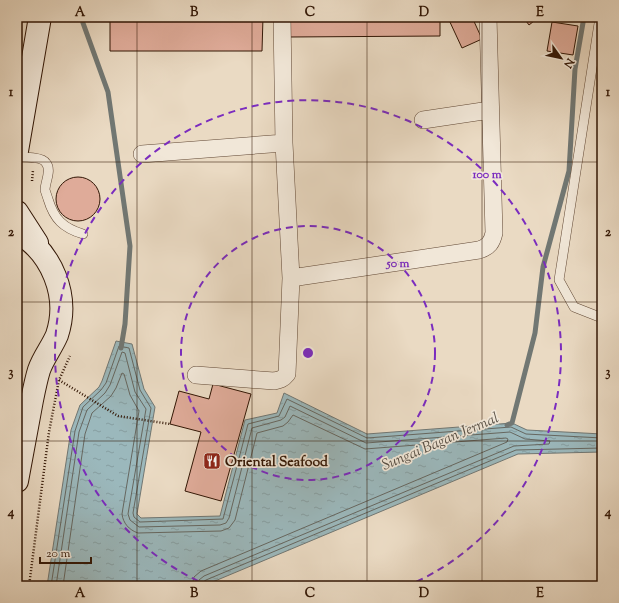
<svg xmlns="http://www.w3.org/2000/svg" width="619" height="603" viewBox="0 0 619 603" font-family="'Sorts Mill Goudy',serif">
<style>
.water{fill:url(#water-ripples);stroke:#717773}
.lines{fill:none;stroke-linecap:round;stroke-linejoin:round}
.shore{stroke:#666760;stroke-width:1}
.stream{stroke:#717773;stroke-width:5}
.building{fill:#dfab99;stroke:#321605}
.lane-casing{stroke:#604734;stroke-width:10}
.street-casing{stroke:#604734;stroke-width:18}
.secondary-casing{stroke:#321605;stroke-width:24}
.path{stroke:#321605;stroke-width:2.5;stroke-dasharray:1 2;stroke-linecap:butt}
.lane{stroke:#f1e7d8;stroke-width:9}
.street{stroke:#f1e7d8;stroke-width:17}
.secondary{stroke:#f1e7d8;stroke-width:22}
.grid{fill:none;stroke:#321605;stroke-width:1;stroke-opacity:0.55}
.ring{fill:none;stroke:#7b2cbf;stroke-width:2;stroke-dasharray:7 5}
.labels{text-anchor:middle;stroke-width:3.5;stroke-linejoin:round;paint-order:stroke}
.poi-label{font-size:14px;font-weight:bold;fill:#321605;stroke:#f1e7d8;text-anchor:start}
.water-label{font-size:15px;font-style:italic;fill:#574f45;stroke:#f1e7d8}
.centre{fill:#7b2cbf;stroke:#f1e7d8;stroke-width:2}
.ring-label{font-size:12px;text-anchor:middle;font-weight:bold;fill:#7b2cbf;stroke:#f1e7d8;stroke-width:3.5;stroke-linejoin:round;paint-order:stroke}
.neatline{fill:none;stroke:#321605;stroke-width:1.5}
.grid-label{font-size:13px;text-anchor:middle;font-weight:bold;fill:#321605}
</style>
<defs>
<pattern id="water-ripples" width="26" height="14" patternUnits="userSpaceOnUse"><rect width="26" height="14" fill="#9bb8bc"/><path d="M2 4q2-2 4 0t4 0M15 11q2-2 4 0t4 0" fill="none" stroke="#869da0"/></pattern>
</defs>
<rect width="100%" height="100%" fill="#eadac3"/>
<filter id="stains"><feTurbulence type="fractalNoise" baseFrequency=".005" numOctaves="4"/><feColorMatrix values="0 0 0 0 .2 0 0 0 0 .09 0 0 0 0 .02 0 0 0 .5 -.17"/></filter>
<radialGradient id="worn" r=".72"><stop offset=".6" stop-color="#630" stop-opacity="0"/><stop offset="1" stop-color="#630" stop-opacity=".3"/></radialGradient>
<path class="water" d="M116,341l16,3 12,45 11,18 -18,107 4,4 79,-2 25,-96 32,-7 7,-20 83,41 145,-11 15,7 75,4v18l-84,2 -315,132h-156l24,-156 9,-25 19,-18 3,-6z"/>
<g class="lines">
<path class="shore" d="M51,586l24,-155 8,-24 18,-17 5,-7 13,-37 10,2 11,42 11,18 -18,105 1,4 6,5 83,-3 25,-95 31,-8 8,-17 80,39 144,-11 15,7 76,4
M56,586l23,-154 8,-22 18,-17 5,-8 12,-33 3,1 10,39 11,17 -18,105 2,6 9,7 81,-2 6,-2 3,-5 23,-90 29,-8 4,-3 5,-11 76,37 144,-11 15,7 25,2 -1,3 -35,2 -310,130 -5,4 -1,6
M63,586l22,-152 7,-21 19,-17 5,-8 6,-15 2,1 6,21 9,16 -17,103c1,9 7,16 16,19l83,-2 8,-3 6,-8 22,-87 26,-7 5,-4 5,-7 72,34 141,-11 2,1 -1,3 -306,129 -7,6 -2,9
M203,586v-4l3,-2 310,-130 86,-2"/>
<path class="stream" d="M83,23l25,69 22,154 -5,78 -4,24
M507,425l5,-2 23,-90 8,-66 26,-96 6,-102 9,-52"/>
</g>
<path class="building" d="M110,17h153l-1,34h-152z
M289,17h151v19l-151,1z
M456,17h16l10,22 -20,9 -13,-28z
M523,17h16l-10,8z
M552,22l26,4 -5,29 -26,-4z
M56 199a22 22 0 1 1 44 0a22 22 0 1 1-44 0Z
M213,384l38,10 -30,107 -36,-10 16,-59 -31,-8 9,-33 30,8z"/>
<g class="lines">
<defs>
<path id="lane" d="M600,17l-41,263 15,27 28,11
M17,157c7,0 26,0 29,6 6,7 -1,19 -1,27 1,3 2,6 3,9 6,20 15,29 35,35"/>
<path id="street" d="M423,120l67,-10
M142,154l142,-11
M291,278l188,-28c10,-3 13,-8 15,-17l-6,-216
M196,375l78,6c6,-1 9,-2 13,-7l4,-96 -7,-135 -2,-126"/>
<path id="secondary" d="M17,151l23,-134
M17,212l20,31
M17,232c35,20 53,64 40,103 -5,12 -14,23 -18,35 -3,10 -5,20 -7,30 -5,27 -10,54 -15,81"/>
</defs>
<use href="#lane" class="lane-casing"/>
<use href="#street" class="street-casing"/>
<use href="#secondary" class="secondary-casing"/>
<path class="path" d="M32,181l1,-11
M59,380l59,36 52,8
M29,586l20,-154 10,-52 11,-24"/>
<use href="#lane" class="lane"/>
<use href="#street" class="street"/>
<use href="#secondary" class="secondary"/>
</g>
<path class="grid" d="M137,17v569M252,17v569M367,17v569M482,17v569M17,162h585M17,302h585M17,441h585"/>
<g class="ring">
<circle cx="308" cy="353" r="127"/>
<path d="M209 586A253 253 0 1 1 407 586"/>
</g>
<defs>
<symbol id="restaurant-square" viewBox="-11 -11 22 22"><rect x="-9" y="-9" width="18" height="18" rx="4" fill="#8f2418" stroke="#f1e7d8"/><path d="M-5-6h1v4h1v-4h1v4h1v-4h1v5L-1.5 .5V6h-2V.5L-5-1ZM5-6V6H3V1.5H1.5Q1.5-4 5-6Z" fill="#fff"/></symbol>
</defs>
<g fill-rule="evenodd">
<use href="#restaurant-square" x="202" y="451" width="20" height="20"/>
</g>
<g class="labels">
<g class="poi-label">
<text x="225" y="466">Oriental Seafood</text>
</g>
<g class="water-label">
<text transform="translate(440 441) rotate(-23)" y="5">Sungai Bagan Jermal</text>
</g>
</g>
<circle cx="308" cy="353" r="6" class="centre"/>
<g class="ring-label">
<text x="487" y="178">100 m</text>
<text x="398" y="267">50 m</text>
</g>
<rect width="619" height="603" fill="none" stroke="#eadac3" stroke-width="44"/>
<g transform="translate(561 58) rotate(123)" stroke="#f1e7d8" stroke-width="3" paint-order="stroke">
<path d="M0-3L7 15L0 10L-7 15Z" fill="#321605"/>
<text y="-6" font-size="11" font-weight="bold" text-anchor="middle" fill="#321605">N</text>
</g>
<path d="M40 557v6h51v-6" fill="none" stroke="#321605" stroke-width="2"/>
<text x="46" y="557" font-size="12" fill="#321605" stroke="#f1e7d8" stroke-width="3" paint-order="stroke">20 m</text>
<rect x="22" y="22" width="575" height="559" class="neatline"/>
<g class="grid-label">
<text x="80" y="16">A</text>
<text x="194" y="16">B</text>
<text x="310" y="16">C</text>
<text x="424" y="16">D</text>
<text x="540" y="16">E</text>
<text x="11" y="96">1</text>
<text x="608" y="96">1</text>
<text x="11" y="236">2</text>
<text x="608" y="236">2</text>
<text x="11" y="376">3</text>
<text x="608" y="376">3</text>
<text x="11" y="516">4</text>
<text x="608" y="516">4</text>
<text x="80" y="597">A</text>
<text x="194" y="597">B</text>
<text x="310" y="597">C</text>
<text x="424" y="597">D</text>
<text x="540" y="597">E</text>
</g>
<rect width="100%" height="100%" filter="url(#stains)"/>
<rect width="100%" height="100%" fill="url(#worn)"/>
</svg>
